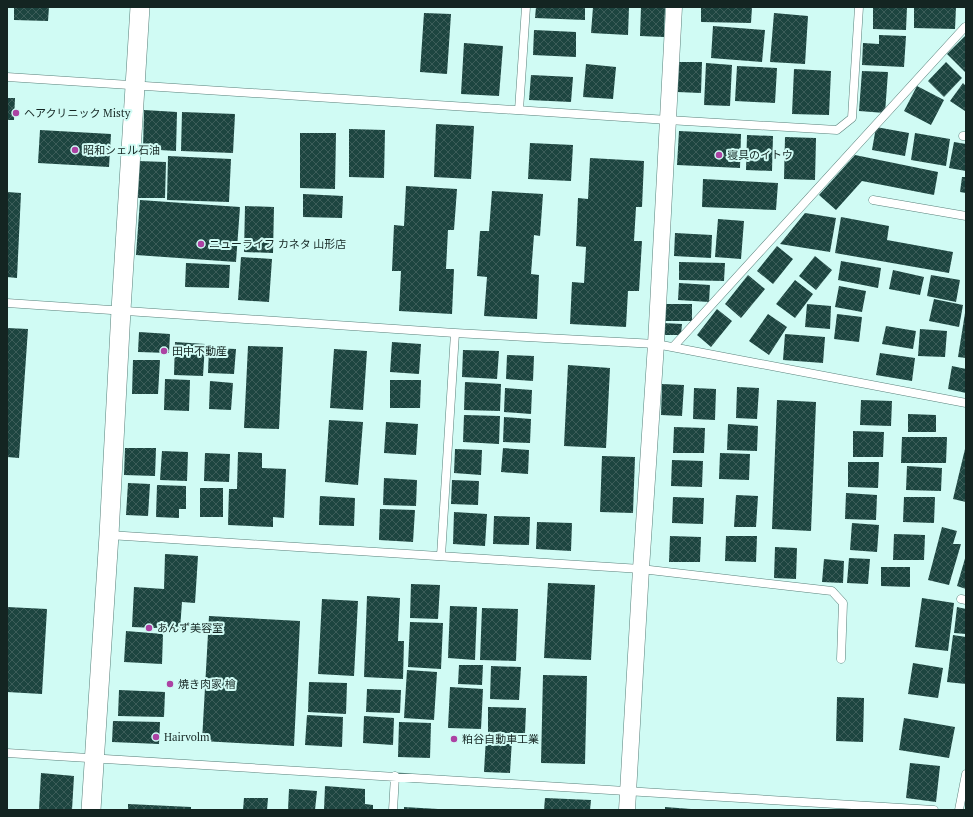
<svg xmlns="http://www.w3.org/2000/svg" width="973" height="817" viewBox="0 0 973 817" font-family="'PT Serif','Noto Sans JP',serif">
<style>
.building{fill:url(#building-cross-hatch)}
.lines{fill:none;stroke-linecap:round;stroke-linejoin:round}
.service-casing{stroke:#59817b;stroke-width:9}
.minor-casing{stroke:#59817b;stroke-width:17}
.tertiary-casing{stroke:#59817b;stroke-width:20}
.service{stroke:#fff;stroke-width:8}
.minor{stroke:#fff;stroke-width:16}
.tertiary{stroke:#fff;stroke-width:19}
.poi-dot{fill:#ac42a3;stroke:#d0fbf4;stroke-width:1.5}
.labels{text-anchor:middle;stroke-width:4;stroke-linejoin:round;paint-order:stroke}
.poi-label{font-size:11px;fill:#142522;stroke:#d0fbf4;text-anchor:start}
</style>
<defs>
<pattern id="building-cross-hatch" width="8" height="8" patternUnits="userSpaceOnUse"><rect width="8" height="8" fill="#1d4540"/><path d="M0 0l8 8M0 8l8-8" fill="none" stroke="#3c5d59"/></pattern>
</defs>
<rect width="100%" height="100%" fill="#d0fbf4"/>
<path class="building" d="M14,7h35l-1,14 -34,-1z
M536,7h49v13l-50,-2z
M593,7h36l-1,28 -37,-2z
M641,7h24l-1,30 -24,-1z
M701,7h51l-1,16 -50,-1z
M873,7h34l-1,23 -33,-1z
M914,7h42l-1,22 -41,-1z
M424,13l27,1 -4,60 -27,-2z
M774,13l34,3 -3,48 -35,-2z
M713,26l52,4 -3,32 -51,-4z
M534,30l42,2v25l-43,-2z
M879,35l27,1 -2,31 -42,-2 1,-22 16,1z
M966,35v38l-19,-19z
M464,43l39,3 -4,50 -38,-2z
M678,62h24l-1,31 -24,-1z
M946,62l16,16 -18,19 -16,-16z
M706,63l26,2 -2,41 -26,-1z
M586,64l30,3 -3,32 -30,-2z
M737,66l40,2 -2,35 -40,-2z
M794,69l37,2 -2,44 -37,-1z
M862,71l26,1 -3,41 -26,-2z
M531,75l42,2 -2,25 -42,-2z
M963,83l3,3v24l-1,1 -15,-10z
M917,86l27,14 -13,25 -27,-14z
M7,98h8l-1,22h-7z
M144,110l33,2 -1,39 -33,-2z
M182,112l53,2 -2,39 -52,-2z
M436,124l38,2 -3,53 -37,-2z
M876,127l33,6 -4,23 -33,-6z
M349,129l36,1 -1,48 -35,-1z
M40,130l71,4 -2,33 -71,-4z
M679,131l62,3 -1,34 -63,-3z
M300,133h36l-1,56 -35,-1z
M915,133l35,6 -4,27 -35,-6z
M747,135l26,1 -1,35 -26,-1z
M785,137l31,1 -1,42 -31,-1z
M954,142l12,2v27l-17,-3z
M530,143l43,2 -2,36 -43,-2z
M855,155l83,17 -4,23 -72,-14 -26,29 -17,-15z
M168,156l63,3 -2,43 -62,-2z
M590,158l54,3 -2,46h-6l-2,34h8l-3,50h-11l-2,36 -56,-3 2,-42 12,1 2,-36 -10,-1 2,-48 10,1z
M138,161l28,1 -1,36h-28z
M962,177h4v16l-6,-1z
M703,179l75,4 -2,27 -74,-3z
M406,186l51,3 -3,41h-6l-2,39h8l-2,45 -53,-3 2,-40h-9l2,-46 10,1z
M492,191l51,3 -3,42 -6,-1 -3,39 8,1 -2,44 -53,-3 3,-39 -10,-1 3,-45h9z
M7,192l14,1 -4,85 -10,-1z
M303,194l40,2 -1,22 -39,-1z
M140,200l100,7 -4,55 -100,-7z
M245,206l29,1 -1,46 -29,-1z
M805,213l31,5 -6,34 -50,-8z
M841,217l48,9 -2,14 66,12 -4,21 -114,-20z
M718,219l26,2 -3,38 -26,-2z
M675,233l37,2 -1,23 -37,-2z
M777,246l16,13 -20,25 -16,-13z
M815,256l17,14 -16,20 -17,-14z
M241,257l31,2 -3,43 -31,-2z
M841,261l40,7 -3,20 -40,-8z
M679,262l46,1 -1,18 -45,-1z
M186,263l44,2 -1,23 -44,-1z
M893,270l31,7 -4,18 -31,-6z
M748,275l17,14 -24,29 -16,-14z
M931,275l29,5 -4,22 -29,-6z
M795,280l18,14 -18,24 -19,-14z
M679,283l31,2 -1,17 -31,-2z
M839,286l27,5 -4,21 -27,-5z
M934,299l29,6 -4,22 -30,-6z
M663,304h29v17h-30z
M807,304l24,2 -1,23 -25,-2z
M717,309l15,12 -21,26 -14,-12z
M965,313h1v45l-8,-1z
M768,314l19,13 -18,28 -20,-14z
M837,314l25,3 -3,25 -25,-3z
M663,323l19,1 -1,11h-18z
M886,326l30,5 -3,18 -31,-5z
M7,328l21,1 -9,129 -12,-1z
M920,329l27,2 -2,26 -27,-1z
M139,332l31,2 -1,19 -31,-1z
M785,334l40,3 -2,26 -40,-3z
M175,342l30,2 -2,32 -29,-1z
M392,342l29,2 -2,30 -29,-2z
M248,346l35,1 -4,82 -35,-1z
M209,348l27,1 -2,25 -26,-1z
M334,349l33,2 -4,59 -33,-2z
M463,350l36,1 -2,28 -35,-2z
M880,353l35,5 -3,23 -36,-6z
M507,355l27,1 -1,25 -27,-2z
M133,360h27l-2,34h-26z
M568,365l42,3 -4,80 -42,-2z
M952,366l14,3v24l-18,-4z
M165,379l25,1 -1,31 -25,-1z
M390,380h31l-1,28h-30z
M210,381l23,2 -2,27 -22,-1z
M465,382l36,2 -1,27 -36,-1z
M662,384l22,1 -2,31 -21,-1z
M737,387l22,1 -2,31 -21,-1z
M505,388l27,2 -1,24 -27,-2z
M694,388l22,1 -1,31 -22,-1z
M777,400l39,2 -5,129 -39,-2z
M861,400l31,1 -1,25 -31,-1z
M908,414l28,1v17h-28z
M464,415l36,1 -1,28 -36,-2z
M504,417l27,2 -1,24 -27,-1z
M329,420l34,2 -5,63 -33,-3z
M386,422l32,2 -2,31 -32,-2z
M728,424l30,2 -1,25 -30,-1z
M674,427l31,1 -1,25h-31z
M853,431l31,1 -1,25h-30z
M902,437h45l-1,26h-45z
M125,448h31l-1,28 -31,-1z
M503,448l26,2 -1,24 -27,-2z
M455,449l27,1 -1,25 -27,-2z
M965,449h1v53l-13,-3z
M162,451l26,1 -1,29 -27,-1z
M238,452l24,1v15l24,1 -2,49 -11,-1v10l-45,-2 1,-36h8z
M205,453l25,1 -1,28 -25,-1z
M720,453l30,1 -1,26 -30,-1z
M602,456l33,1 -2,56 -33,-1z
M672,460l31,1 -1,26 -31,-1z
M848,462h31l-1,26 -30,-1z
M907,466l35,2 -1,23 -35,-1z
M384,478l33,2 -1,26 -33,-1z
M452,480l27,1 -1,24 -27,-1z
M128,483l22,1 -2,32 -22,-1z
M157,485l29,1v23h-7v9l-23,-1z
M200,488h23v29h-23z
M846,493l31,2 -1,25 -31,-1z
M736,495l22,1 -2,31h-22z
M320,496l35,2 -1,28 -35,-1z
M673,497l31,1 -1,26 -31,-1z
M904,497h31l-1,26 -31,-1z
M380,509l35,1 -2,32 -34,-2z
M454,512l33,2 -2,32 -32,-2z
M494,516l36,1 -1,28 -36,-1z
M537,522l35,1 -1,28 -35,-2z
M852,523l27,2 -2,27 -27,-2z
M942,527l15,4 -4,13h8l-12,41 -21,-5z
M894,534l31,1 -1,25h-31z
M670,536l31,1 -1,25h-31z
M726,536h31l-1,26 -31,-1z
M775,547l22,1 -1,31 -22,-1z
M165,554l33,2 -3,47 -13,-1 -2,27 -48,-2 2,-40 30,2z
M966,555v34l-9,-3z
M849,558l21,1 -2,25 -21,-1z
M824,559l20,2 -1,22 -21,-1z
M881,567h29v20l-29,-1z
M548,583l47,2 -4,75 -47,-2z
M411,584l29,1 -2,34 -28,-1z
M367,596l33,2 -2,43h6l-1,38 -39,-2z
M922,598l32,5 -6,48 -33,-4z
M322,599l36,2 -4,75 -36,-2z
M450,606l27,1 -2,53 -27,-2z
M7,607l40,2 -5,85 -35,-2z
M957,607l9,2v25l-12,-1z
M482,608l36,1 -2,52 -36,-1z
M209,616l91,5 -6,125 -92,-5z
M410,622l33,1 -2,46 -33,-2z
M126,631l37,3 -1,30 -38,-2z
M953,635l13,2v47l-19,-2z
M913,663l30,5 -5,30 -30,-4z
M459,665h24l-1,20 -24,-1z
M491,666l30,1 -2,33 -29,-1z
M407,670l30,2 -3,48 -30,-2z
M543,675l44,1 -2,88 -44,-1z
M309,682l38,1 -1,31 -38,-2z
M450,687l33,2 -2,40 -33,-1z
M367,689l34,1 -1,23 -34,-1z
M119,690l46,2 -1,25 -46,-1z
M837,697l27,1 -1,44 -27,-1z
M488,707l38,1 -1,26 -37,-2z
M307,715l36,2 -1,30 -37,-2z
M364,716l30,2 -1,27 -30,-2z
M904,718l51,9 -6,31 -50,-8z
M113,721l47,1 -1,22 -47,-2z
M399,722l32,1 -1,35 -32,-1z
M486,737l26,2 -2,34 -26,-1z
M910,763l30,3 -4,36 -30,-4z
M41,773l33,3 -2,34h-33z
M325,786l40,3v15l8,1v5h-49z
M289,789l28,2 -2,19h-27z
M244,798h24l-1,12h-24z
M545,798l46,2 -1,10h-46z
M128,804l63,3v3h-63z
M404,807l34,2v1h-34z
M665,807l26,2v1h-26z"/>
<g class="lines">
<defs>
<path id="service" d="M7,77l661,43 169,10 15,-12 7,-111
M519,110l7,-103
M963,136h3
M873,200l93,16
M7,303l448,30 201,11 310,59
M673,347l292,-320
M109,535l532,34 191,22 11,12 -2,56
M441,556l14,-223
M961,599l5,1
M7,753l927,57
M393,810l2,-34
M959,810l7,-36"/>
<path id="minor" d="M627,810l14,-241 15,-225 18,-337"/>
<path id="tertiary" d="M91,810l18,-275 12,-225 19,-303"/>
</defs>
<use href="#service" class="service-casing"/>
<use href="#minor" class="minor-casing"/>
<use href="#tertiary" class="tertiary-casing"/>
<use href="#service" class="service"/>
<use href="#minor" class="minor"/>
<use href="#tertiary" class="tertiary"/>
</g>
<g class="poi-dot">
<circle cx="16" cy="113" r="4"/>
<circle cx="75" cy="150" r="4"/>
<circle cx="719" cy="155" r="4"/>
<circle cx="201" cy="244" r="4"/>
<circle cx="164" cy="351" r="4"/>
<circle cx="149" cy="628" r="4"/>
<circle cx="170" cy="684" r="4"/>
<circle cx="156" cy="737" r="4"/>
<circle cx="454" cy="739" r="4"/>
</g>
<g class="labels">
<g class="poi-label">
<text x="24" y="117">ヘアクリニック Misty</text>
<text x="83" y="154">昭和シェル石油</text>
<text x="727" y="159">寝具のイトウ</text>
<text x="209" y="248">ニューライフ カネタ 山形店</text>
<text x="172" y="355">田中不動産</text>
<text x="157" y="632">あんず美容室</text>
<text x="178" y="688">焼き肉家 檜</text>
<text x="164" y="741">Hairvolm</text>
<text x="462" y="743">粕谷自動車工業</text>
</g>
</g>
<rect width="973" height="817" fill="none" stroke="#142522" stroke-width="16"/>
</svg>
